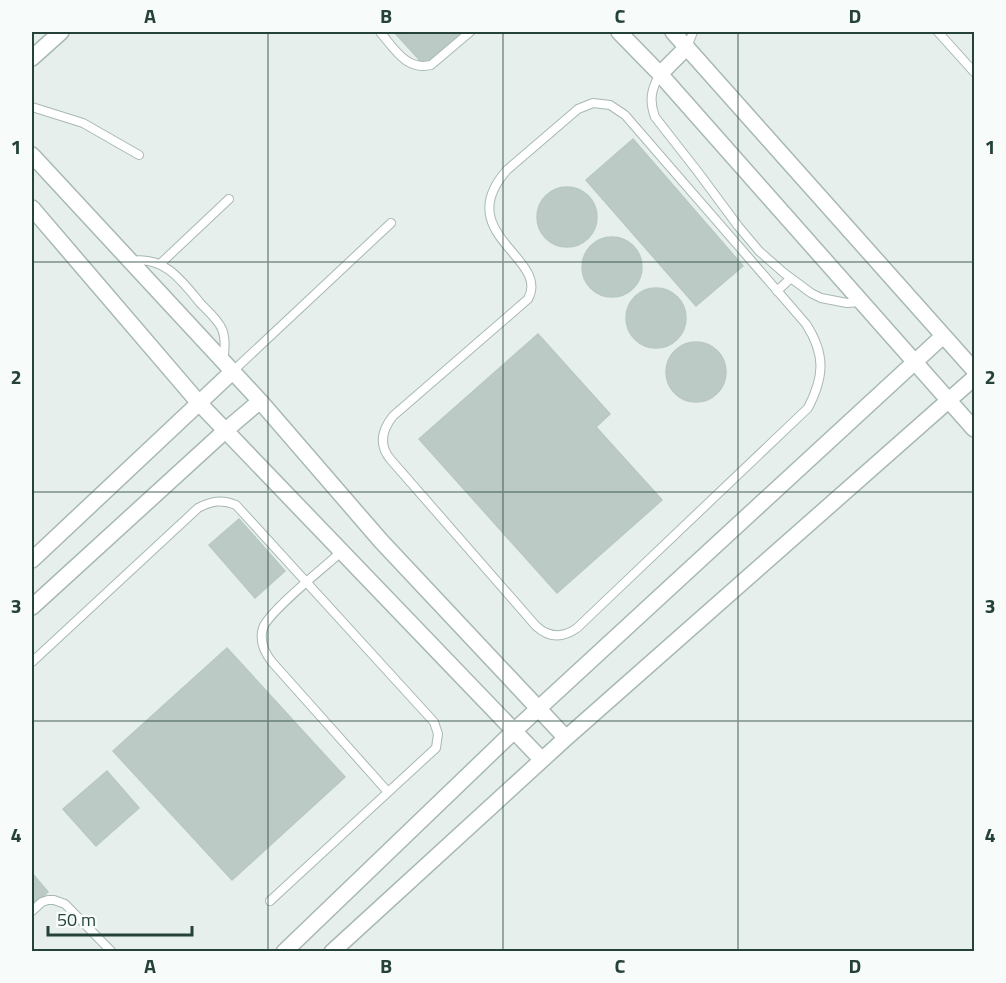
<svg xmlns="http://www.w3.org/2000/svg" width="1006" height="983" viewBox="0 0 1006 983" font-family="'Titillium Web',sans-serif">
<style>
.building{fill:#bbcac4;stroke:#b8c9c2;stroke-width:1.5}
.lines{fill:none;stroke-linecap:round;stroke-linejoin:round}
.lane-casing{stroke:#a8b8b2;stroke-width:10}
.street-casing{stroke:#a8b8b2;stroke-width:18}
.lane{stroke:#fff;stroke-width:8}
.street{stroke:#fff;stroke-width:15}
.grid{fill:none;stroke:#24423a;stroke-width:1.5;stroke-opacity:0.55}
.neatline{fill:none;stroke:#24423a;stroke-width:2}
.grid-label{font-size:20px;text-anchor:middle;font-weight:bold;fill:#24423a}
</style>
<rect width="100%" height="100%" fill="#e6efeb"/>
<path class="building" d="M394,32h69l-38,34z
M633,139l110,127 -47,40 -110,-126z
M537 217a30 30 0 1 1 60 0a30 30 0 1 1-60 0Z
M582 267a30 30 0 1 1 60 0a30 30 0 1 1-60 0Z
M626 318a30 30 0 1 1 60 0a30 30 0 1 1-60 0Z
M538,334l72,80 -14,13 66,73 -105,93 -138,-154z
M666 372a30 30 0 1 1 60 0a30 30 0 1 1-60 0Z
M239,519l46,52 -30,27 -46,-53z
M227,648l118,129 -113,103 -119,-129z
M107,771l32,37 -43,38 -33,-37z
M32,873l16,19 -16,15z"/>
<g class="lines">
<defs>
<path id="lane" d="M380,32c14,16 26,39 51,33l39,-33
M938,32l36,40
M687,47l6,-15
M660,74c-9,15 -11,27 -5,43l43,55 40,54 21,25 25,22 27,20 10,5 26,5 14,-1
M593,103l17,2 15,10 181,209c20,31 18,53 2,84l-231,220c-14,10 -28,10 -41,-2l-145,-166c-12,-14 -10,-29 2,-44l135,-117c23,-41 -78,-65 -21,-129l71,-61z
M32,107l51,16 56,32
M131,261c33,-6 51,20 70,43 7,7 17,16 21,25 4,10 3,21 1,32
M160,264l69,-65
M777,291l14,-13
M232,372l159,-149
M342,551c-16,15 -74,61 -79,77 -4,13 1,24 9,34l116,130
M32,662l166,-154c13,-7 24,-9 38,-3l198,217 4,12 -2,14 -166,153
M32,911l10,-9 6,-2h6l11,4 47,48"/>
<path id="street" d="M619,32l41,42 314,355
M673,32l301,338
M32,58l29,-26
M660,74l27,-27
M32,155l228,246 121,140 185,197
M32,208l167,195 343,357
M32,560l200,-188
M32,607l194,-177 34,-29
M284,952l230,-221 429,-395
M332,952l234,-214 408,-360"/>
</defs>
<use href="#lane" class="lane-casing"/>
<use href="#street" class="street-casing"/>
<use href="#lane" class="lane"/>
<use href="#street" class="street"/>
</g>
<path class="grid" d="M268,32v920M503,32v920M738,32v920M32,262h942M32,492h942M32,721h942"/>
<rect width="1006" height="983" fill="none" stroke="#f7fbf9" stroke-width="66"/>
<path d="M48 926v9h144v-9" fill="none" stroke="#24423a" stroke-width="3"/>
<text x="57" y="926" font-size="18" fill="#24423a" stroke="#f7fbf9" stroke-width="4.5" paint-order="stroke">50 m</text>
<rect x="33" y="33" width="940" height="917" class="neatline"/>
<g class="grid-label">
<text x="150" y="23">A</text>
<text x="386" y="23">B</text>
<text x="620" y="23">C</text>
<text x="855" y="23">D</text>
<text x="16" y="154">1</text>
<text x="990" y="154">1</text>
<text x="16" y="384">2</text>
<text x="990" y="384">2</text>
<text x="16" y="613">3</text>
<text x="990" y="613">3</text>
<text x="16" y="842">4</text>
<text x="990" y="842">4</text>
<text x="150" y="973">A</text>
<text x="386" y="973">B</text>
<text x="620" y="973">C</text>
<text x="855" y="973">D</text>
</g>
</svg>
